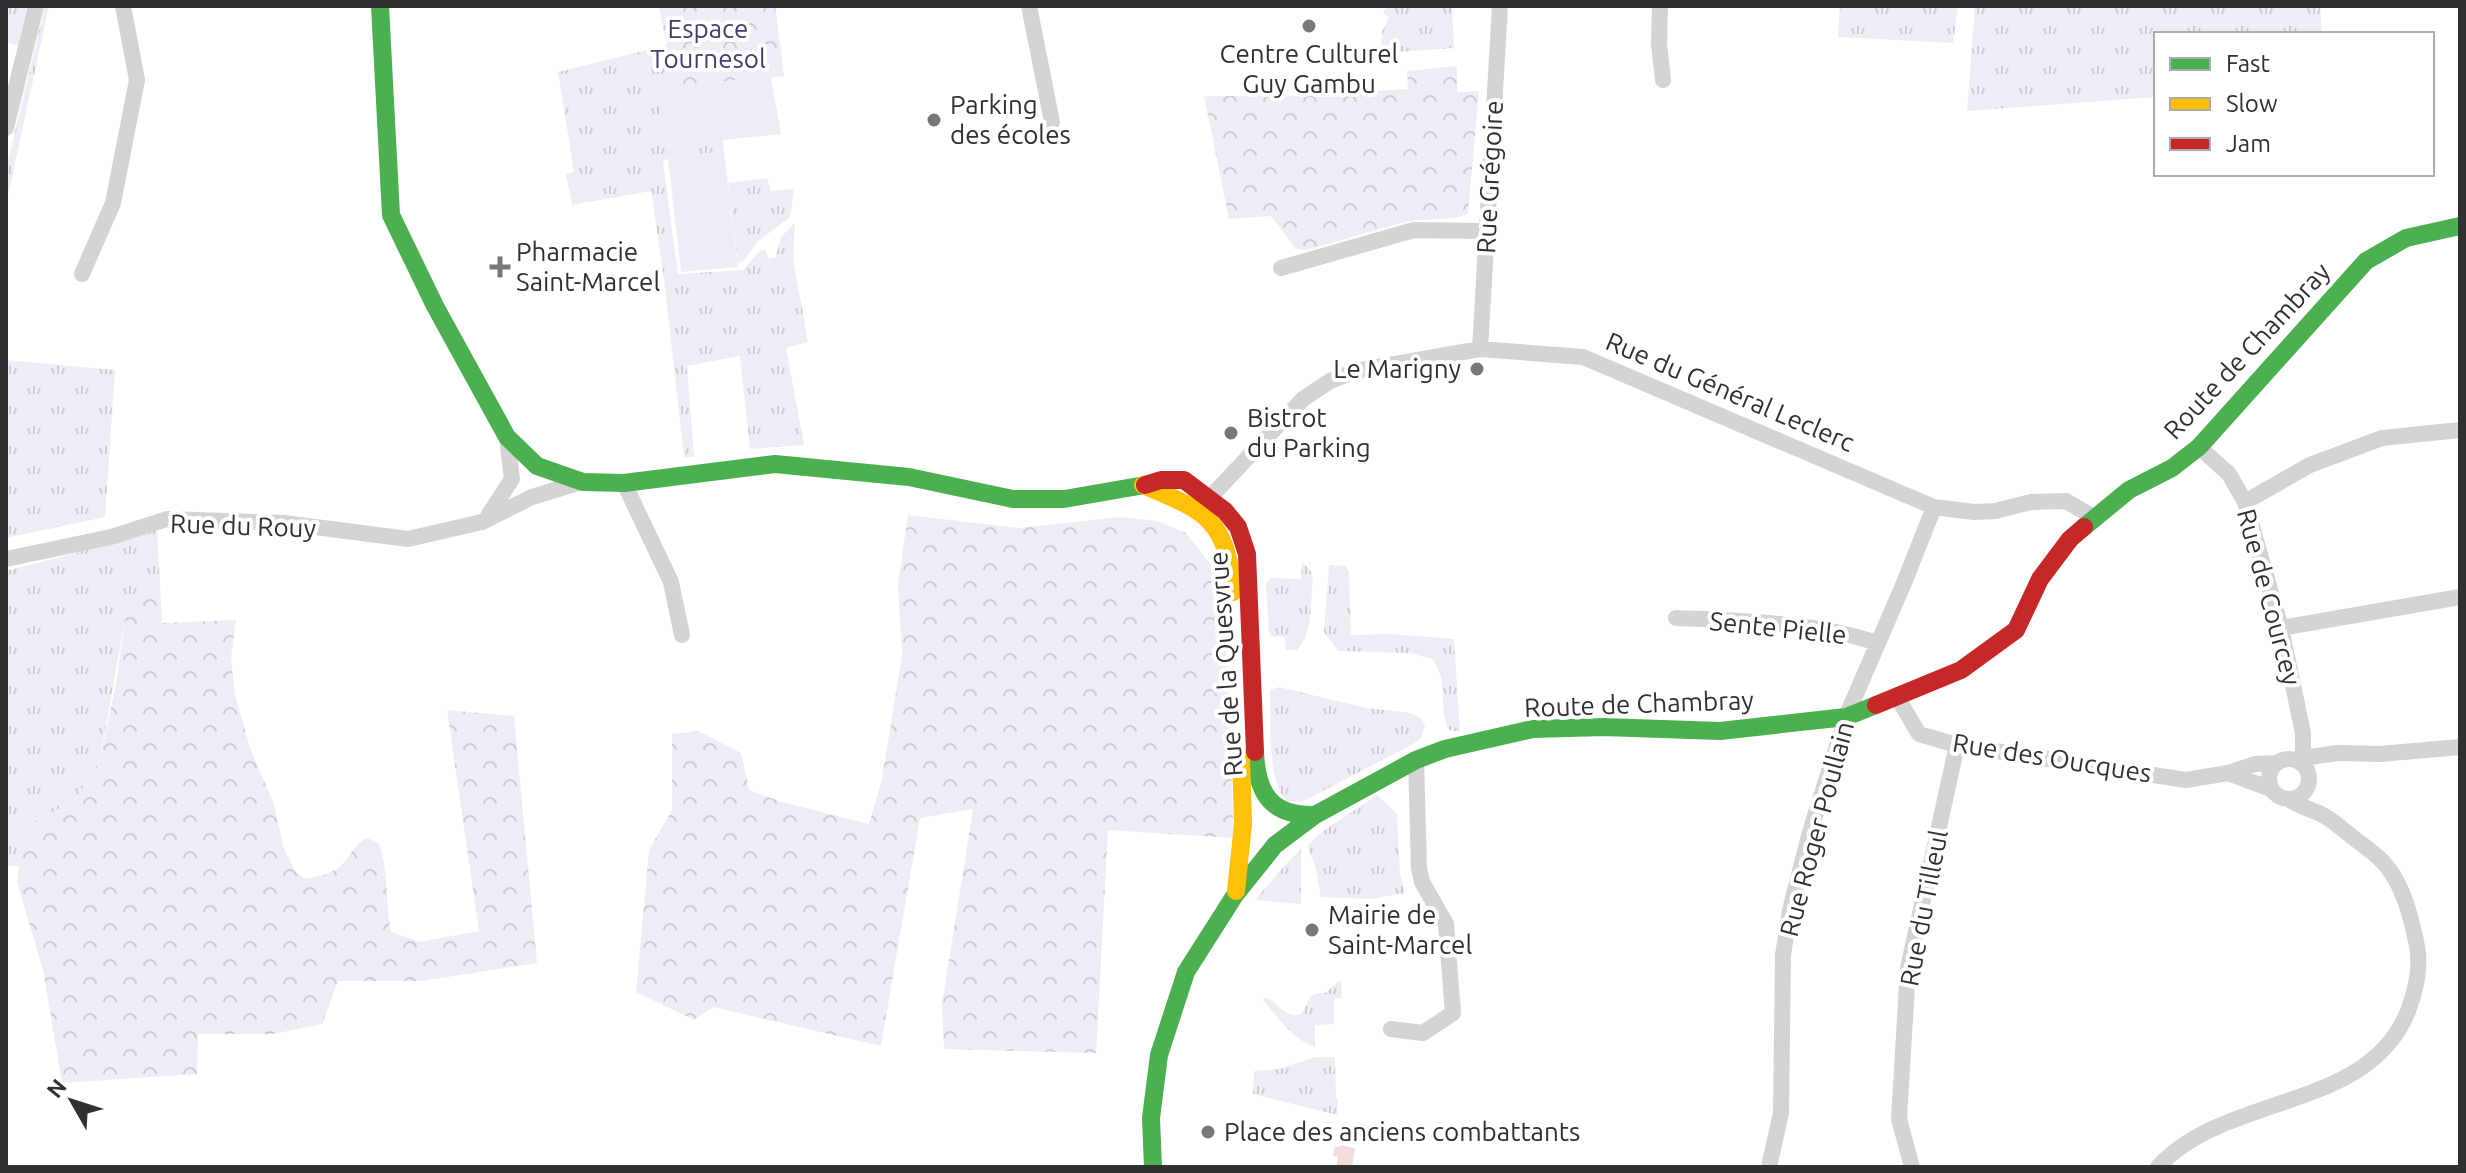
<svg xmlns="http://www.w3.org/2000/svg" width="2466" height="1173" viewBox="0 0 2466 1173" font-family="Ubuntu,sans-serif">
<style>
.grass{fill:url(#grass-tufts)}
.forest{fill:url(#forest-crowns)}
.garden{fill:#eeedf5}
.water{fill:#f2dcdb}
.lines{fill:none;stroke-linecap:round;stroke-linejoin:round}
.street{stroke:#d4d4d4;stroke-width:16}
.fast{stroke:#4caf50;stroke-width:18}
.slow{stroke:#ffc107;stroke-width:18}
.jam{stroke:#c62828;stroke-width:18}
.poi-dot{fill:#787878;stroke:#fff;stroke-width:3}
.labels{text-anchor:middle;stroke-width:8;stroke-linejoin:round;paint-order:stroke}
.park-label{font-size:26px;fill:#463d6c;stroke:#fff}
.poi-label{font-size:26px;fill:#303030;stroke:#fff;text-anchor:start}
.street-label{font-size:26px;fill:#303030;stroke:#fff}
</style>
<defs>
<pattern id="grass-tufts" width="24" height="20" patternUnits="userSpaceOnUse" patternTransform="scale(2)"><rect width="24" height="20" fill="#eeedf5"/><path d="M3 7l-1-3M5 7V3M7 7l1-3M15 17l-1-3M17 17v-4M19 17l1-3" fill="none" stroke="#ccccd2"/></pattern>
<pattern id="forest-crowns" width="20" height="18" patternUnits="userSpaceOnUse" patternTransform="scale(2)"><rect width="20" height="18" fill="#eeedf5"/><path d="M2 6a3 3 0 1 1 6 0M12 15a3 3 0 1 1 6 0" fill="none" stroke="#ccccd2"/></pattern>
</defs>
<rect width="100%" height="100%" fill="#fff"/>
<path class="grass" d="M6,6h21l-9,39 -12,-2z
M45,6h4l-43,199v-36z
M659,6h116l9,70 -127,11 8,59 58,-6 1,11 -56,7 -5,3 15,113 65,-4 17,-19 5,-2 4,10 7,-2 5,-20 14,-14 -2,35 15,84 -22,6 18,97 -54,4 -10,-93 -53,10 7,91h-10l-20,-177 -13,-89 -79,14 -6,-31 8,-2 -16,-100 109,-27z
M1387,6h65l2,42 -57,4 -9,-2 -7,-6 1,-12 7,-15 -6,-3z
M1840,6h118l-5,37 -115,-6z
M1975,6h345l2,26 -166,2v63l-189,14z
M767,178l4,13 23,-2 -4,28 -33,25 -12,18 -7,3 -10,-80z
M6,360l109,10 -10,147 -99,21z
M157,529l3,54 -22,5 -12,26 -26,146 -25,40 -51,28 -5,38h-13v-295l108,-28z
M1302,562l9,9 2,8c-3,24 1,53 -16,71h-11l-1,-13 -14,-1 -2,-4 -3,-48 4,-6 31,1z
M1329,565l17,1 3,7 2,62 40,-1 63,5 6,93 -11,-2c-12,-25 1,-48 -17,-71l-22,-6 -72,-2 -14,-19z
M1279,687l87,21 45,5 11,6 3,7 -4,12 -8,6 -111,58 -15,-1c-21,-20 -16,-82 -17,-111z
M1377,795l20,19 3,60 5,19 -34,6 -50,-2 -6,-32 -8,-19 16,-15z
M1301,849v55l-46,-4 30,-35z
M1341,980l1,18 -8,1v25l-19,1v22c-25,-9 -35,-28 -52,-47l2,-3c15,6 18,22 37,17 8,-14 5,-21 23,-21z
M1315,1057h20l1,42h2l-1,16 -84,-21 1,-23 25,-2z"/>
<path class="forest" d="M659,6h116l9,70 -109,10z
M1457,66v26l22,-1 -11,123 -14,4 -46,3 -101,29 -11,-1 -25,-33 -42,3 -25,-123h91l113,-7 -1,-18z
M908,515l111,13 101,-11 38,4 28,12 25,32 13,22 10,251 -126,-8 -12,223 -152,-4 -2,-45 31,-195 -53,9 -39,228 -168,-39 -19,13 -58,-28 13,-142 23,-40v-76l26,-3 43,22 8,37 33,12 87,22 13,-45 20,-124 -4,-71z
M160,583l2,40 74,-3 -5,38 4,36 15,54 24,56 10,45 11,22 10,8c15,-3 30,-5 40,-18 8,-10 10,-17 22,-23l12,5c10,28 6,60 12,89l28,10 60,-11 -32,-221 67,6 23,247 -115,18h-84l-16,43 -49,10h-75l-1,40 -135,9 -19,-113 -26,-88 6,-54 52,-28 25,-40 16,-77 10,-69 12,-26z"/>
<path class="garden" d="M771,77l10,57 -116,12 -8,-59z
M724,151l14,116 -57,5 -13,-114z"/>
<path class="water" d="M1340,1145l15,3 -3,19h-16l2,-10 -5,-1 2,-10 4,1z"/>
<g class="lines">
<path class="street" d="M1029,6l23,116
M1660,6l-1,38 4,36
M6,128l30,-122
M1281,268l133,-38 72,1
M82,274l31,-71 24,-123 -14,-74
M1480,349l20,-343
M2199,447l30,27 16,28 36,126 22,105v31
M624,483l47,99 11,53
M2245,502l65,-37 72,-27 78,-8
M1202,506l101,-107 27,-18 26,-10 124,-22 103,8 351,150 40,5 21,-1 36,-9 35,-1 29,17
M488,516l24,-37 -5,-42
M6,559l105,-22 56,-18 117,4 124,16 74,-17 50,-25 49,-15
M1676,618c68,3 137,4 202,25
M2281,628l179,-31
M1897,697l22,37 38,11 229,35 42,-7 27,-9 22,-1
M2303,758l35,-5 42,1 80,-7
M2269 779a20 20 0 1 1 40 0a20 20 0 1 1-40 0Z
M2228,773l43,16
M1391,1029l32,4 30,-20 -7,-89 -24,-42 -3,-14 -3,-108
M1769,1167l12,-54 2,-158 7,-45 20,-78 36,-115 58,-134 30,-76
M1912,1167l-13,-48 9,-151 49,-223
M2158,1167c69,-75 210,-55 250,-156 8,-21 13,-44 9,-65 -6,-30 -15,-67 -38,-88 -9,-8 -19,-15 -29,-23 -9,-7 -19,-16 -29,-21 -11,-5 -22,-8 -33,-15"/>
<path class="fast" d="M380,6l11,209 44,91 72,131 30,29 46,16 41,1 151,-19 134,13 104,22h51l81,-14
M2084,527l45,-37 43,-22 27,-21 167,-186 40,-23 54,-12
M1255,752c2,42 16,64 60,63
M1153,1167l-2,-49 8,-63 27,-83 49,-77 40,-50 40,-30 101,-55 29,-11 88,-20 71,-2 116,4 126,-14 30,-12"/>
<path class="slow" d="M1143,485c64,27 83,33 90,107
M1236,891l7,-67 -2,-67"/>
<path class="jam" d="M1145,485l16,-5h23l41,31 13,16 9,27 8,198
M1876,705l85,-35 55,-40 24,-51 30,-40 14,-12"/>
</g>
<g class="poi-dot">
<circle cx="1309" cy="26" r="8"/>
<circle cx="934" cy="120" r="8"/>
<path d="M496 255h8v8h8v8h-8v8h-8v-8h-8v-8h8z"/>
<circle cx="1477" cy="369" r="8"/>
<circle cx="1231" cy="433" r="8"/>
<circle cx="1312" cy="930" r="8"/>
<circle cx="1208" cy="1132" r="8"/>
</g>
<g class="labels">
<g class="park-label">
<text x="708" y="38">Espace<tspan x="708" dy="30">Tournesol</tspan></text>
</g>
<g class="poi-label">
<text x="1309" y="63" text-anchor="middle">Centre Culturel<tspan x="1309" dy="30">Guy Gambu</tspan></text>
<text x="950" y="114">Parking<tspan x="950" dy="30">des écoles</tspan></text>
<text x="516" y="261">Pharmacie<tspan x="516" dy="30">Saint-Marcel</tspan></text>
<text x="1461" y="378" text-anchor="end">Le Marigny</text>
<text x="1247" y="427">Bistrot<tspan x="1247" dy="30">du Parking</tspan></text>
<text x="1328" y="924">Mairie de<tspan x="1328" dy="30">Saint-Marcel</tspan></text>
<text x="1224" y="1141">Place des anciens combattants</text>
</g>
<g class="street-label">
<text transform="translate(1490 177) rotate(-87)" y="9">Rue Grégoire</text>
<text transform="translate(2247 351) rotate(-47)" y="9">Route de Chambray</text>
<text transform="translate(1730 392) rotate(23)" y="9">Rue du Général Leclerc</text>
<text transform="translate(243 526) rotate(2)" y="9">Rue du Rouy</text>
<text transform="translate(2269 597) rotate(75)" y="9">Rue de Courcey</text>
<text transform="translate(1778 628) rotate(6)" y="9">Sente Pielle</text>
<text transform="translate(1226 664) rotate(-94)" y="9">Rue de la Quesvrue</text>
<text transform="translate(1639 704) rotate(-2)" y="9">Route de Chambray</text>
<text transform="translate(2052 758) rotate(9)" y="9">Rue des Oucques</text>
<text transform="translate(1817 829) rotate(-75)" y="9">Rue Roger Poullain</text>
<text transform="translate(1924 908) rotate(-79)" y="9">Rue du Tilleul</text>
</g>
</g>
<rect width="2466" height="1173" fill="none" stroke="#303030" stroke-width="16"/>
<rect x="2154" y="32" width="280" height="144" fill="#ffffff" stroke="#acacac" stroke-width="2"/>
<rect x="2170" y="58" width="40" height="12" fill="#4caf50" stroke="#acacac" stroke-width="2"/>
<text x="2226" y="72" font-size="24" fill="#303030">Fast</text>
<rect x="2170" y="98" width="40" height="12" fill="#ffc107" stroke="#acacac" stroke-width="2"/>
<text x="2226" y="112" font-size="24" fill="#303030">Slow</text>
<rect x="2170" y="138" width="40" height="12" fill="#c62828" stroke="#acacac" stroke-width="2"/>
<text x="2226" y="152" font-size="24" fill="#303030">Jam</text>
<g transform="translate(72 1101) rotate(309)" stroke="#ffffff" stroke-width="6" paint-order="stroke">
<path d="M0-6L14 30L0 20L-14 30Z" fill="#303030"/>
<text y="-12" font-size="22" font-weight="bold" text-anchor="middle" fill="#303030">N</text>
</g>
</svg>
